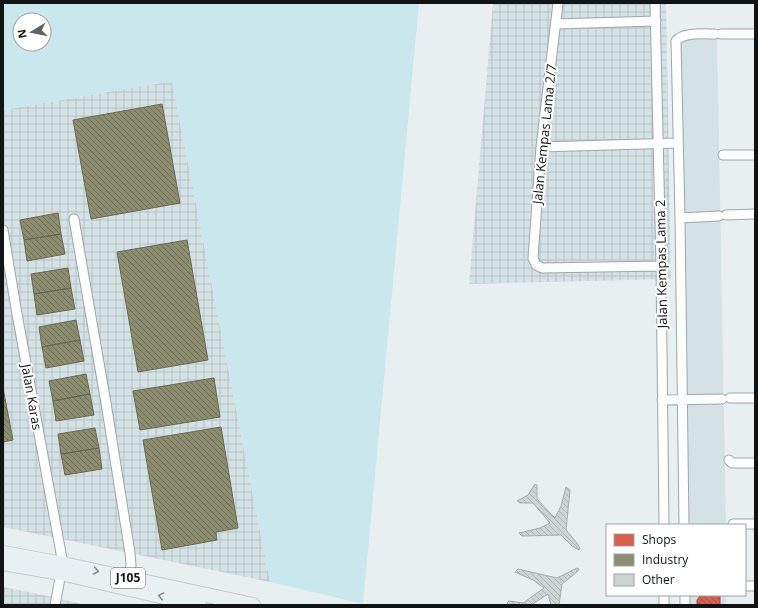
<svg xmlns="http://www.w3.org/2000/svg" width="758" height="608" viewBox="0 0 758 608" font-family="'Open Sans',sans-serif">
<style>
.built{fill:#d5e2e5}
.industrial{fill:url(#industrial-grid)}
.grass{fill:#cae7ee;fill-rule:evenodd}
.shops{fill:url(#shops-back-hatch);stroke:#9b493c}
.industry{fill:url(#industry-back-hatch);stroke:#676853}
.building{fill:url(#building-back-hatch);stroke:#a7abac}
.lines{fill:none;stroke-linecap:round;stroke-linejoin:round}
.street-casing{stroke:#a0a6a7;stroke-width:11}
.primary-casing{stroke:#c7cacb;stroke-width:16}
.street{stroke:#fcfdfd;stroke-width:9}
.primary{stroke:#e7f0f3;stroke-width:14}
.oneway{stroke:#868d8f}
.labels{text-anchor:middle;stroke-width:4;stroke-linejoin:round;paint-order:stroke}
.shield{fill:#fff;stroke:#585a5b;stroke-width:1}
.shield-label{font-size:12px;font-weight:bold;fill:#101415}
.street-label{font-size:13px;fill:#101415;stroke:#fff}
</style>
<defs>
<pattern id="industrial-grid" width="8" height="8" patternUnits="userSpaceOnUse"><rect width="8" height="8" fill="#d5e2e5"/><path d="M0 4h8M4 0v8" fill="none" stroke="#b6c1c4"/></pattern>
<pattern id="shops-back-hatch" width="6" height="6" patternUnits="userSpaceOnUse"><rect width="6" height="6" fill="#d6604d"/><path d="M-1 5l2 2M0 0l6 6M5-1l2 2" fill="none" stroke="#ac4e3f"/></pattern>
<pattern id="industry-back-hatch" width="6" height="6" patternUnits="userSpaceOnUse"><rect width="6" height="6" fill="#8c8c6e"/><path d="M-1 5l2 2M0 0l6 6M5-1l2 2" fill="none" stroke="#717159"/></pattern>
<pattern id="building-back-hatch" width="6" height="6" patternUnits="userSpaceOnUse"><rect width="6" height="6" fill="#ced3d4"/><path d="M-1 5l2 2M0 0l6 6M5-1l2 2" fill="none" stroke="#b0b4b5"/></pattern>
</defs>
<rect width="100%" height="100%" fill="#e8eff0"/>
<path class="built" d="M717,31l9,494h-44l-4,-491z
M682,595h45l-1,10h-44z"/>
<path class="industrial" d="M493,3h173l5,276 -202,5z
M172,81l98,501 -267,-55v-417z
M3,587l45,9 38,9h-83z"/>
<path class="grass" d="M3,3h416l-56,601 -93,-22 -98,-501 -169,29zM20,20h24v24h-24z"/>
<path class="shops" d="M720,595v10h-23v-5l3,-4z"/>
<path class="industry" d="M162,104l18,99 -89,16 -18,-99z
M58,213l3,21 -37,6 -4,-20z
M61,234l4,20 -38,7 -3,-21z
M187,240l21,120 -70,12 -21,-120z
M68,268l3,20 -37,6 -3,-20z
M71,288l4,21 -38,6 -3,-21z
M76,320l4,20 -38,7 -3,-20z
M80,340l4,21 -38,7 -4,-21z
M86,374l4,20 -37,7 -4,-20z
M214,378l6,39 -80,13 -7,-39z
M3,388l10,52 -10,2z
M90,394l4,21 -38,6 -3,-20z
M221,427l17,101 -22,4 1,8 -55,10 -19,-110z
M95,428l4,20 -38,6 -3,-20z
M99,448l3,21 -37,6 -4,-21z"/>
<path class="building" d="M535,484l2,1v14l18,19 6,-12 5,-19 4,3 -4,40 11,13 3,5 -1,2 -7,-4 -11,-11 -39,1 -3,-3 21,-5 10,-5 -17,-20h-13l-3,-2 11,-6z
M577,568l2,1 -2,3 -15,12 -3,21h-8l-3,-11 -17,11h-21l-3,-2 2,-2 14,2 21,-15 -11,-8 -18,-8 3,-3 39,9z"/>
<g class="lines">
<defs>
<path id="street" d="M558,3l-17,144 -8,111 3,7 6,3 119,-2
M655,3l6,263 3,259
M555,24l101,-3
M721,34h34
M541,147l137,-4
M723,155h32
M726,215l29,-1
M680,218l39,-2
M74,219l32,184 24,150 1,12 -2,13
M3,230l14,84 46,250
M730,398h25
M662,400l60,-1
M729,460l3,3h23
M733,524h22
M684,525l-4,-307 -4,-177c6,-9 29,-7 39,-7
M745,586h10
M55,605l6,-32
M664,605v-10
M685,605v-10"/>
<path id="primary" d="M3,553l60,11 190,41
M3,563l58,10 138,32"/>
</defs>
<use href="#street" class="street-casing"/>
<use href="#primary" class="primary-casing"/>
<use href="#street" class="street"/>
<use href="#primary" class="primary"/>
</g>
<defs><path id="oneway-chevron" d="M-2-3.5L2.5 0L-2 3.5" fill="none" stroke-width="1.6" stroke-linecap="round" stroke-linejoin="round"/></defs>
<g class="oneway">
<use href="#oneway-chevron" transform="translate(96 571) rotate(12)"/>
<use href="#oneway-chevron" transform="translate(161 596) rotate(-167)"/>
</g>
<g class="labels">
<rect class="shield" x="111" y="568" width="34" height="20" rx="3"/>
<g class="shield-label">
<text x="128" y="582">J105</text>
</g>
<g class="street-label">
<text transform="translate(544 134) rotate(-84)" y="5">Jalan Kempas Lama 2/7</text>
<text transform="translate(661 264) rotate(-91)" y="5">Jalan Kempas Lama 2</text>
<text transform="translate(32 397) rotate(80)" y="5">Jalan Karas</text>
</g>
</g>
<rect width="758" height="608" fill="none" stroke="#101415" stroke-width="8"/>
<rect x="606" y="524" width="140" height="72" fill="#ffffff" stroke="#9fa1a1"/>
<rect x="614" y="534" width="20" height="12" fill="#d6604d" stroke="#9fa1a1"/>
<text x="642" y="544" font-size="12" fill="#101415">Shops</text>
<rect x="614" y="554" width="20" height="12" fill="#8c8c6e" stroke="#9fa1a1"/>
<text x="642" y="564" font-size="12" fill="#101415">Industry</text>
<rect x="614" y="574" width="20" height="12" fill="#ced3d4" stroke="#9fa1a1"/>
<text x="642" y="584" font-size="12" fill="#101415">Other</text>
<g transform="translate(32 32) rotate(260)"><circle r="19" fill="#ffffff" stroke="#9fa1a1"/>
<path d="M0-3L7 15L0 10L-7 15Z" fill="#5c6162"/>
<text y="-6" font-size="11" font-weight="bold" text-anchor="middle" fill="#101415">N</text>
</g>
</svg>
